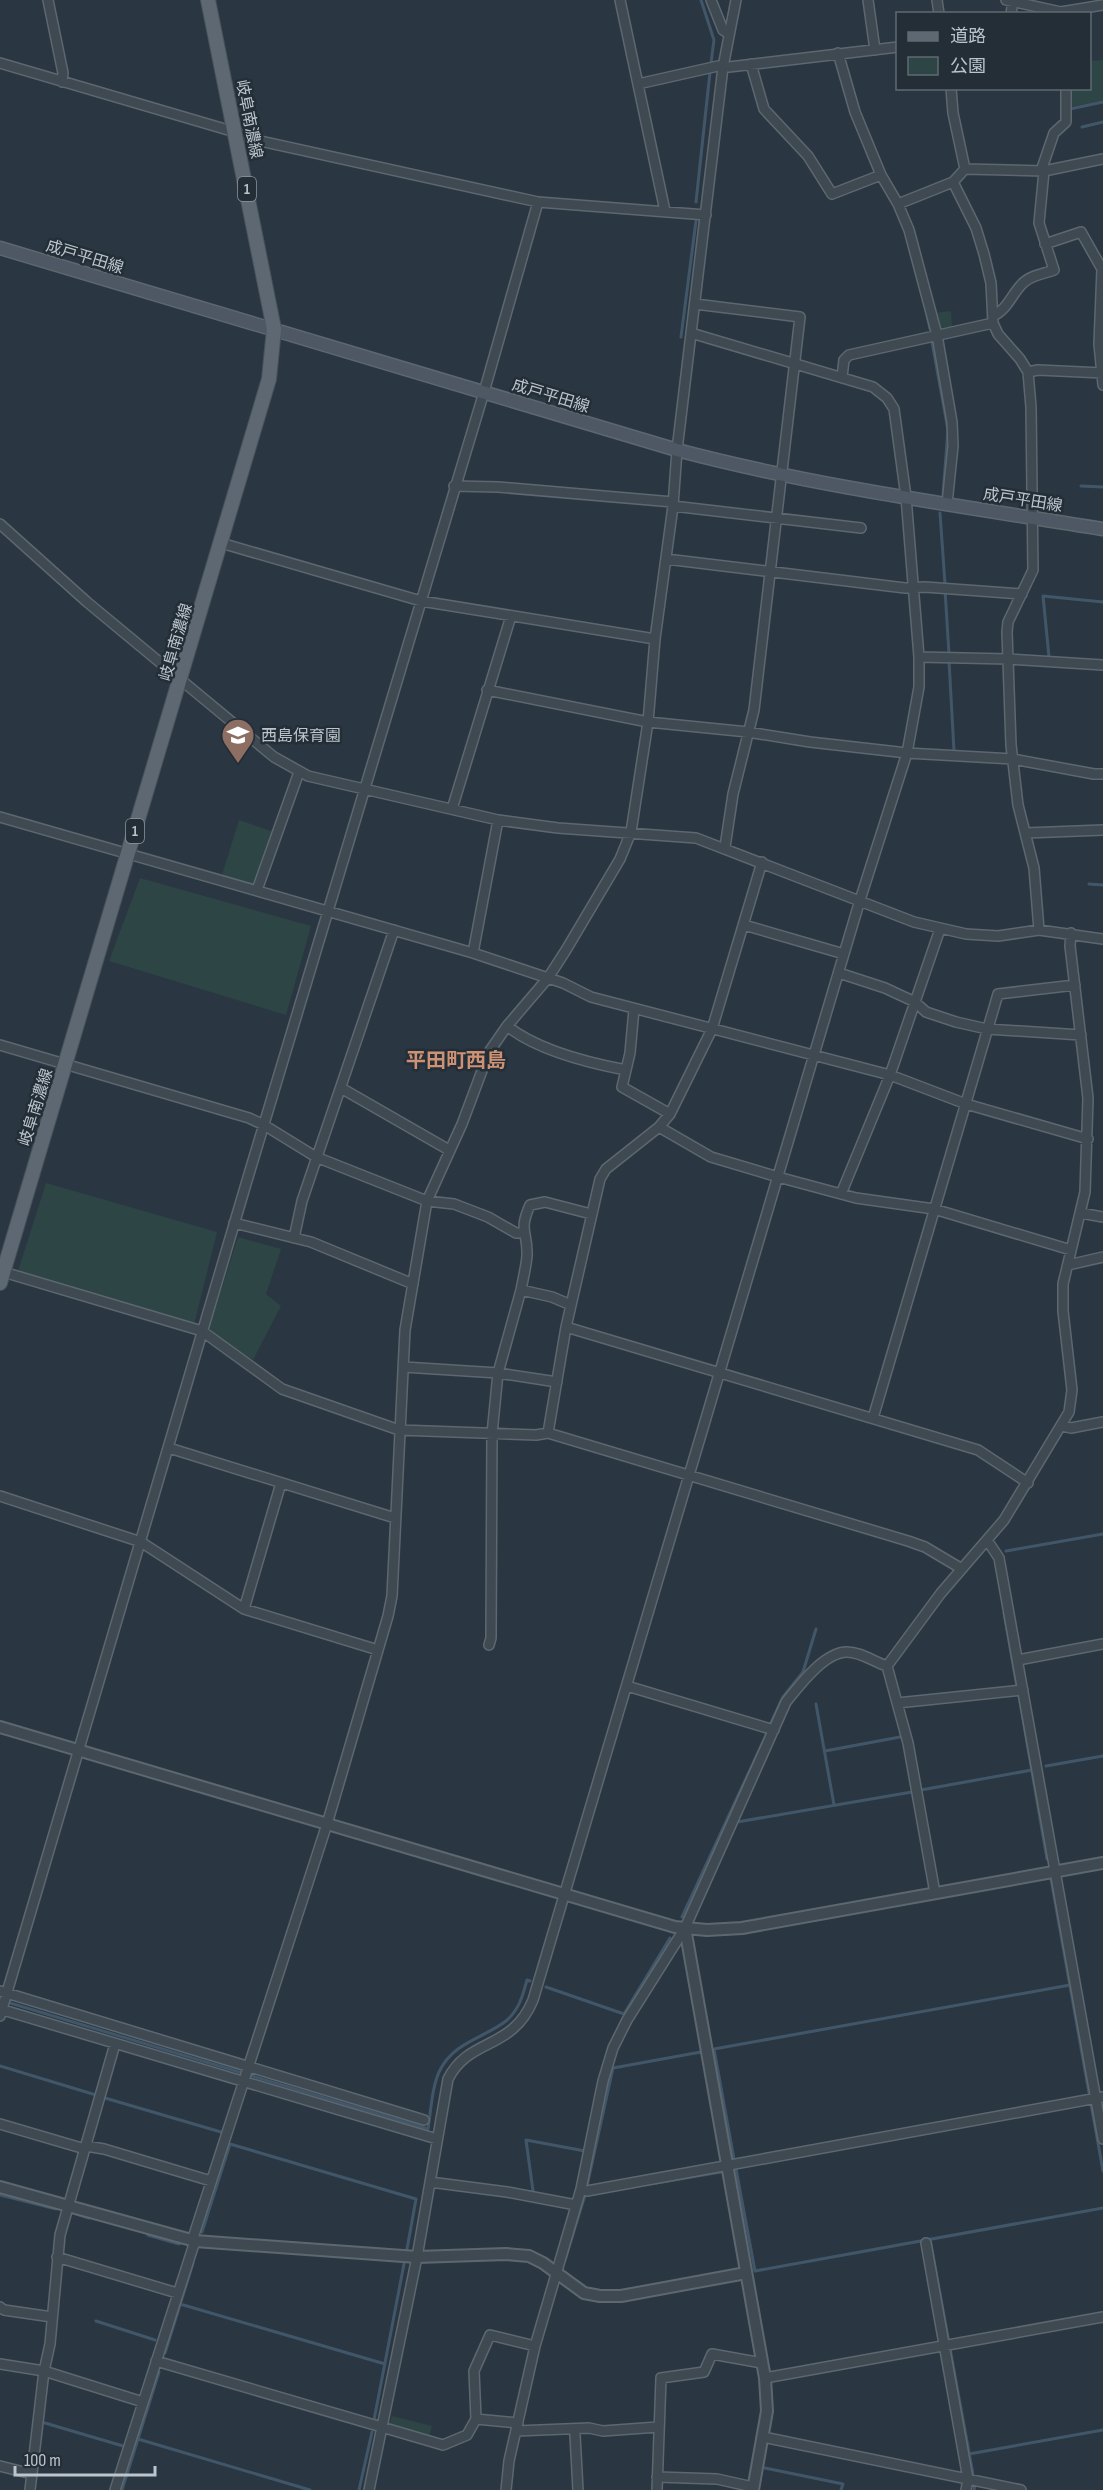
<svg xmlns="http://www.w3.org/2000/svg" width="1103" height="2490" viewBox="0 0 1103 2490" font-family="'Sofia Sans Condensed','Noto Sans JP',sans-serif">
<style>
.green{fill:#2d4544}
.lines{fill:none;stroke-linecap:round;stroke-linejoin:round}
.stream{stroke:#415769;stroke-width:3}
.minor-casing{stroke:#5d676f;stroke-width:12}
.tertiary-casing{stroke:#5d676f;stroke-width:14}
.secondary-casing{stroke:#5d676f;stroke-width:15}
.primary-casing{stroke:#48525b;stroke-width:16}
.minor{stroke:#3e4952;stroke-width:9}
.tertiary{stroke:#3e4952;stroke-width:10}
.secondary{stroke:#4d5864;stroke-width:12}
.primary{stroke:#5d6872;stroke-width:14}
.labels{text-anchor:middle;stroke-width:5;stroke-linejoin:round;paint-order:stroke}
.shield{fill:#232e37;stroke:#8e979f;stroke-width:1.5}
.shield-label{font-size:15px;font-weight:bold;fill:#bcc4cc}
.street-label{font-size:16px;fill:#bcc4cc;stroke:#232e37}
.poi-label{font-size:16px;fill:#bcc4cc;stroke:#232e37;text-anchor:start}
.quarter-label{font-size:20px;font-weight:bold;fill:#ce9174;stroke:#232e37}
</style>
<rect width="100%" height="100%" fill="#2a3742"/>
<path class="green" d="M1103,60v41l-34,6 -1,-18 22,-1v-27z
M951,311l1,16 -13,1 -4,-15z
M239,820l35,12 -18,54 -34,-11z
M140,878l171,48 -25,89 -177,-54z
M46,1183l171,49 -23,93 -176,-54z
M238,1237l43,12 -15,45 15,12 -28,54 -45,-28z
M392,2416l40,10 -3,11 -40,-11z"/>
<g class="lines">
<path class="stream" d="M701,0l13,40 -3,23
M1070,109l33,-7
M1082,127l21,-5
M696,202l14,-130
M927,315l3,14
M681,337l15,-116
M932,342l16,88 -5,64
M1081,486l22,1
M940,513l5,71
M945,590l4,64
M1049,657l-6,-61 60,6
M949,661l5,90 7,1
M1089,884l14,1
M1006,1551l97,-17
M1004,1613l13,74
M1019,1696l28,163
M816,1704l18,101
M770,1725l13,-28 20,-25 13,-43
M825,1751l75,-14
M1046,1766l57,-10
M921,1790l111,-20
M737,1822l175,-30
M1051,1879l38,214
M682,1917l85,-184
M546,1987l78,27 46,-76
M0,2000l428,129c3,-19 4,-43 12,-59 14,-28 44,-32 66,-49 13,-11 17,-26 21,-41l3,1
M0,2066l96,29
M105,2098l116,34
M1091,2104l12,67
M734,2159l-20,-110 356,-64
M736,2169l19,102 348,-63
M656,2183l65,-11
M587,2186l26,-118 88,-16
M533,2191l-7,-51 59,11
M0,2195l56,14
M73,2213l16,5
M202,2232l28,-88 186,55 -9,50
M148,2235l31,9
M930,2239l45,246 -1,5
M565,2260l20,-65h3
M180,2304l205,60
M96,2321l59,19
M165,2353l28,-90
M374,2420l30,-156
M45,2423l78,23
M138,2439l172,51
M969,2454l134,-24
M765,2468l78,16 -2,6
M122,2490l37,-118
M359,2490l13,-58"/>
<defs>
<path id="minor" d="M48,0l15,73 -1,9
M620,0l45,211
M711,0l12,30 6,4
M868,0l7,50
M937,0l2,14
M1006,0l55,12 42,-7
M1011,14l2,-13
M838,53l17,59 26,63 17,29 11,26 28,105 15,87 1,24 -6,58
M0,63l235,69 12,6 291,64 168,13
M751,64l13,45 44,47 24,38 49,-19
M638,84l80,-18 11,1 169,-20
M951,88l2,25 12,56
M1041,171l13,-38 12,-11v-34
M953,182l23,46 8,26 7,29 2,40 5,11 22,25 8,13 3,35 2,163 -25,52 -1,10 4,113 7,60 16,63 5,62
M898,204l55,-22 12,-13 79,2 59,-12
M1045,244l36,-12 21,37 -3,75 4,41
M695,304l105,13 -46,393 -21,84 -8,53
M993,316c14,-6 19,-22 29,-32 8,-9 22,-10 32,-14l-15,-47 5,-52
M1028,372l10,-2 65,3
M842,377l2,-17 5,-5 144,-32
M454,486l44,1 175,15
M673,506l188,22
M0,524l87,78 187,155 34,19 190,44 60,8 138,10 218,84 52,12 32,2 41,-6 64,9
M221,543l200,58 234,38
M666,559l239,29 20,-1 97,7
M919,657l89,2 95,6
M487,690l161,32 100,10 62,10 97,11 12,-66v-30l-13,-160 -12,-88 -7,-11 -14,-11 -182,-54
M452,809l59,-193
M0,817l473,136 90,30 28,14 299,78 76,29 122,35
M1026,833l77,-3
M257,890l42,-118
M744,925l100,29
M473,953l25,-133
M839,973l46,15 30,14 11,10 30,10 31,7 94,6
M507,1026c30,24 82,37 119,44l-4,17 48,27
M0,1045l249,73 15,7 52,32 111,44 27,3 34,13 28,16h7
M626,1070l4,-17 4,-44
M341,1088l108,62
M659,1127l52,30 67,20 78,21 78,11 137,41
M841,1194l49,-119 50,-146
M1081,1213l22,4
M234,1223l77,19 102,42
M294,1238l8,-37 92,-271
M1068,1265l35,-8
M0,1271l202,60 80,58 117,41 137,5 12,-2 360,108 17,6 37,22
M521,1290l-23,83 59,9
M571,1305l-19,-8 -31,-7c2,-11 5,-23 6,-34 1,-25 -9,-24 3,-51l15,-3 46,12
M566,1327l412,123 50,33
M404,1367l94,6 -6,61 -1,204 -2,7
M873,1418l125,-424 77,-9
M1062,1426l9,2 32,-6
M548,1433l18,-106 34,-148 6,-10 53,-42 11,-13 42,-85 50,-167
M169,1448l226,70
M0,1496l141,46 103,67 134,41
M987,1540l12,18 104,581
M244,1609l37,-126
M1018,1660l85,-16
M627,1686l147,44
M897,1703l126,-13
M935,1893l-27,-150 -21,-77 54,-73 63,-73 65,-108 3,-22 -9,-79v-27l22,-92 3,-94 -18,-152 1,-13
M0,1991l424,129
M0,2009l437,130
M0,2016l246,-832 238,-792 54,-190
M0,2124l85,25
M86,2146l18,3 107,32
M430,2182l77,10 69,13
M581,2189l6,2 516,-94
M192,2241l135,-417 61,-208 4,-20 13,-266 22,-129 35,-77 27,-72 18,-26 41,-48 18,-28 54,-91 11,-27 17,-110 7,-83 18,-133 4,-56 46,-383 13,-67
M926,2243l42,236 -2,11
M57,2257l120,36
M0,2307l4,3 48,7
M156,2361l287,84 24,-10 9,-16 42,4
M0,2364l44,7 99,31
M765,2378l338,-61
M476,2419l-2,-48 16,-36 45,11
M516,2431l73,-3 14,3 55,-4
M575,2435l3,55
M763,2437l258,53
M0,2466l32,8
M657,2477l60,2 36,8
M30,2490l14,-119 6,-27 10,-109 55,-191
M115,2490l80,-249
M369,2490l48,-233 31,-178c21,-42 64,-28 85,-79l327,-1100 47,-147 106,6 81,15h9
M506,2490l3,-29 26,-115 46,-157 22,-108 10,-33 14,-28 58,-92 101,-226c13,-16 38,-50 61,-50 14,0 27,10 40,14
M657,2490l4,-112 43,-6 8,-18 50,9"/>
<path id="tertiary" d="M0,1727l675,200 32,3 35,-2 361,-65
M685,1928l80,450 2,33 -14,79
M0,2187l195,54 222,16 89,-3 23,2 14,7 41,30 16,3h21l125,-23"/>
<path id="secondary" d="M0,248l677,202c140,37 284,56 426,79"/>
<path id="primary" d="M0,1283l269,-904 5,-50 -66,-329"/>
</defs>
<use href="#minor" class="minor-casing"/>
<use href="#tertiary" class="tertiary-casing"/>
<use href="#secondary" class="secondary-casing"/>
<use href="#primary" class="primary-casing"/>
<use href="#minor" class="minor"/>
<use href="#tertiary" class="tertiary"/>
<use href="#secondary" class="secondary"/>
<use href="#primary" class="primary"/>
</g>
<defs>
<symbol id="school-pin" viewBox="-11 -11 22 30"><path d="M0 17L-7.5 6A9.5 9.5 0 1 1 7.5 6Z" fill="#8d6e63" stroke="#232e37"/><path d="M0-5L7-2L0 1L-7-2ZM-4 1L0 2.5L4 1V4Q0 6-4 4Z" fill="#fff"/></symbol>
</defs>
<g fill-rule="evenodd">
<use href="#school-pin" x="219" y="716" width="38" height="52"/>
</g>
<g class="labels">
<g class="shield">
<rect x="238" y="177" width="18" height="24" rx="4.5"/>
<rect x="126" y="819" width="18" height="24" rx="4.5"/>
</g>
<g class="shield-label">
<text x="247" y="194">1</text>
<text x="135" y="836">1</text>
</g>
<g class="street-label">
<text transform="translate(250 119) rotate(79)" y="6">岐阜南濃線</text>
<text transform="translate(85 256) rotate(17)" y="6">成戸平田線</text>
<text transform="translate(551 395) rotate(17)" y="6">成戸平田線</text>
<text transform="translate(1023 499) rotate(9)" y="6">成戸平田線</text>
<text transform="translate(175 642) rotate(-74)" y="6">岐阜南濃線</text>
<text transform="translate(35 1107) rotate(-73)" y="6">岐阜南濃線</text>
</g>
<g class="poi-label">
<text x="261" y="741">西島保育園</text>
</g>
<g class="quarter-label">
<text x="456" y="1067">平田町西島</text>
</g>
</g>
<rect x="896" y="12" width="195" height="78" fill="#232e37" stroke="#606a73" stroke-width="1.5"/>
<rect x="908" y="32" width="30" height="9" fill="#5d6872" stroke="#606a73" stroke-width="1.5"/>
<text x="950" y="42" font-size="18" fill="#bcc4cc">道路</text>
<rect x="908" y="57" width="30" height="18" fill="#2d4544" stroke="#606a73" stroke-width="1.5"/>
<text x="950" y="72" font-size="18" fill="#bcc4cc">公園</text>
<path d="M15 2466v9h140v-9" fill="none" stroke="#bcc4cc" stroke-width="3"/>
<text x="24" y="2466" font-size="18" fill="#bcc4cc" stroke="#232e37" stroke-width="4.5" paint-order="stroke">100 m</text>
</svg>
